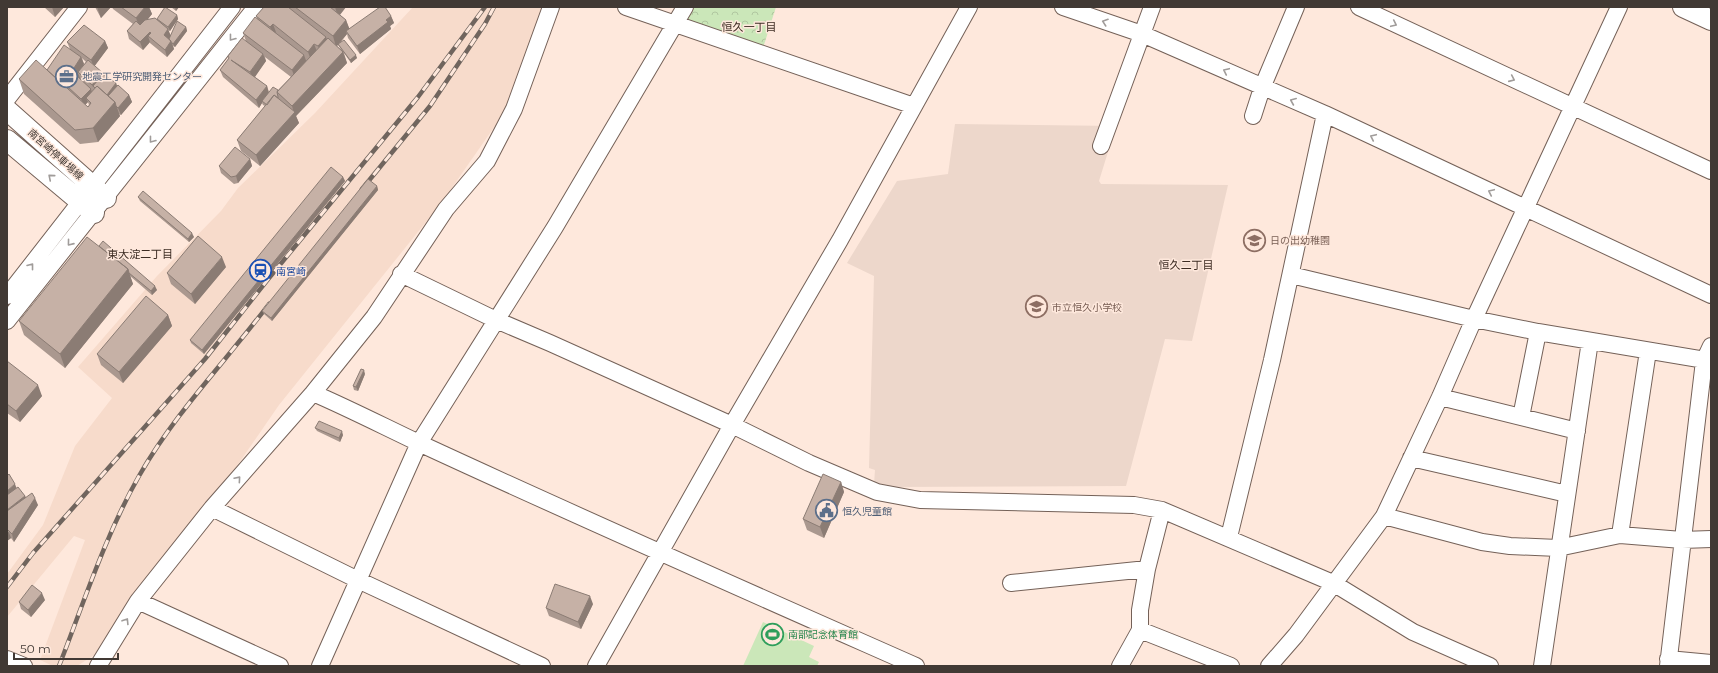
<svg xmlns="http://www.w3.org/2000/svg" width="1718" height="673" viewBox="0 0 1718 673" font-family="Montserrat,'Noto Sans JP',sans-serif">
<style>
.built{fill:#f7dbcb}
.education{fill:#edd7cb}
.grass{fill:#cbe7b9}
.forest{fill:url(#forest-crowns)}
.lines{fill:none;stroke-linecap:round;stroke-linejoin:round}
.minor-casing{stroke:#746158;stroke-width:18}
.major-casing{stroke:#746158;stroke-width:22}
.minor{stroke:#fff;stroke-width:16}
.major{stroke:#fff;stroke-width:20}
.rail-casing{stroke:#70655e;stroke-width:4.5}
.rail{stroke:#fee8dc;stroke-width:3;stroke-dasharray:9;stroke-linecap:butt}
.wall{fill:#aa988f;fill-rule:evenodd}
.shaded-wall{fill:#8b7c74}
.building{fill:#c6b1a6;stroke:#8b7c74}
.oneway{stroke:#a09c9a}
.labels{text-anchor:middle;stroke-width:3;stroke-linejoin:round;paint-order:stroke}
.service-label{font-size:10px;fill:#4e5e75;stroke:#fee8dc;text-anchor:start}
.street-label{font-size:10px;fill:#413934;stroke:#fee8dc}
.education-label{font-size:10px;fill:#785e54;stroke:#fee8dc;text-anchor:start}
.transit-label{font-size:10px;fill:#164399;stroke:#fee8dc;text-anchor:start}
.leisure-label{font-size:10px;fill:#27864d;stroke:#fee8dc;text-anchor:start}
.neighbourhood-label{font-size:11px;fill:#3d2c23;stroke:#fee8dc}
</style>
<defs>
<pattern id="forest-crowns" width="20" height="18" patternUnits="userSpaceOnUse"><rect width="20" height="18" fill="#cbe7b9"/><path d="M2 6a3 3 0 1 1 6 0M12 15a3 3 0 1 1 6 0" fill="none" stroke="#b0c7a0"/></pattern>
</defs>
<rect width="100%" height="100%" fill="#fee8dc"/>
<path class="built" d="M413,7h132l-39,99 -9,17 -55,79 -163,203 -58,84 -125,165 -19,12h-24l-13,-6 45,-120 -11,-4 -67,81v-43l36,-49 32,-79 37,-48 -34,-31 79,-91 64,-65 17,-23 77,-75z"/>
<path class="education" d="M955,124l161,2 -17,55 2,3 127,1 -36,156 -27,-2 -39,147 -241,1 -11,-3 1,-14 -6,-2 5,-192 -27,-13 50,-82 51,-7z"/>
<path class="grass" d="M763,622l51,24 -5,11 10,5 -2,4h-74z"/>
<path class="forest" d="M691,7h85l-13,41 -72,-24 -4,-5z"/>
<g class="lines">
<defs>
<path id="minor" d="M626,7l288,99
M1063,7l79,27 183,80 386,181
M1359,7l352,164
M7,99l72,-92
M1253,116l9,-28 34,-81
M1101,146l51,-139
M401,274l95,46 54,23 182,82 77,38 68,29 43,8 214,5 28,5 171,73 80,49 77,34
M1291,275l183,44 64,13 173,29
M7,296l225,-289
M7,321l249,-314
M313,393c37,16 72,34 108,51 164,76 330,149 495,222
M1440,397l137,34
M1521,417l17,-85
M1411,458l156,36
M212,508l146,72 184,86
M1384,516l98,26 28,4 48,2 62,-13 62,5 29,-1
M1620,535l28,-184
M1229,537l43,-177 53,-246
M1011,583l136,-14
M138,601l142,65
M1140,630l91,36
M7,659l17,7
M1668,659l43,4
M98,666l40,-65 74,-93 101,-115 61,-76 72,-108 41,-48 27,-52 37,-102
M320,666l99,-223 136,-216 130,-220
M596,666l136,-241 108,-185 129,-233
M1120,666l20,-36v-20l7,-41 15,-59
M1269,666l27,-31 88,-119 56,-119 34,-78 145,-312
M1542,666l48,-325
M1668,666l36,-305 7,-15"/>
<path id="major" d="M1683,7l28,13
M7,110l99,88
M7,140l87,73"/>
</defs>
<use href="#minor" class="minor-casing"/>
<use href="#major" class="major-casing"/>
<use href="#minor" class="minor"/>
<use href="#major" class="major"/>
<defs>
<path id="rail" d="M362,189l68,-83 55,-82 9,-17
M7,587l26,-34 172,-194 64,-81 149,-181 67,-90
M59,666c25,-64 46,-130 80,-190 36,-63 87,-115 130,-172"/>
</defs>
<use href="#rail" class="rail-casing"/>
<use href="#rail" class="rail"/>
</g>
<path class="wall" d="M44,7h20l-9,10z
M95,7h16l-10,11z
M112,7h37l3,7 -5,6 10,-1 20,-4 1,4 -8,12 -2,-1 2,6 16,-9 1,4 -12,16 -2,-1 1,3 -7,8 -17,-14v-1l-7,8 -14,-11 -2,-8 6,-7 -20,-15z
M171,7h8l-3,4z
M264,7h82l-6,8 6,5 3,9 42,-13 3,7 -4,3 1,3 -31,25 -12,-16 -1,-4 -7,9 17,15 -6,5 -7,-10 3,10 -51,53 3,7 -39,43 -19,-15 -4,-11 28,-34 -2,-1 -1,-2 -3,5 -36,-31 -3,-7 9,-12 -1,-2 18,-15 -3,-8 14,-14 -1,-3zM338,45l4,6 -5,-5zM265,57l26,20 -13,13 -9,2 -2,-6 -13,-9 12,-16z
M105,41l3,7 -14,18 9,8 13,9 1,4 12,8 3,7 -11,13 -2,-1 1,2 -22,26 -18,2 -56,-50 -5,-15 28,-9 23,-21 -3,-7zM82,58l4,4 -4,5 2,-3zM88,102l1,3 -1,2 -3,-2z
M250,159l2,7 -14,17 -4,1 -13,-11 -2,-7z
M343,177l2,4 -141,173 -13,-11 -1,-3z
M377,186l1,4 -106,131 -8,-7 -2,-3z
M138,197l56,40 -5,5 -49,-41z
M99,246l58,44 -5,5 -22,-19 3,8 -68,84 -41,-33 -5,-14z
M226,267l-31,37 -24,-20 -4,-11z
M168,315l4,11 -49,57 -22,-18 -4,-11z
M7,361l35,35 -22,26 -13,-9z
M365,374l-7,17 -4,-1 -1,-4z
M315,428l28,7 -3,7 -23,-11z
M841,482l3,10 -20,46 -17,-8 -4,-11z
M17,488l9,9 12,8 -24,37 -3,-4 -4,3z
M45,600l-14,17 -10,-8 -2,-7z
M593,604l-12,25 -32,-13 -3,-8z"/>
<path class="shaded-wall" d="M52,7h12l-9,10z
M97,7h14l-10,11z
M145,7h4l3,7 -12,15 -4,-11z
M175,7h4l-3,4z
M335,7h11l-8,10z
M177,15l1,4 -8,12 -2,-4z
M391,16l3,7 -4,3 1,3 -31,25 -3,-8 29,-26z
M346,20l4,10 -4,1 1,3 -11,13 -3,-11z
M273,24l4,11 -3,3 -4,-11z
M186,27l1,4 -12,16 -2,-3z
M168,29l3,7 -5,6 -2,-7z
M150,32l2,7 -4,-3 2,6 -7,8 -3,-8z
M326,37l4,11 -8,9 -4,-11z
M105,41l3,7 -14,19 -3,-7z
M171,41l3,8 -7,8 -2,-7z
M314,44l4,10 -6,9 -4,-11z
M343,52l4,11 -51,53 3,7 -39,43 -4,-11 38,-42 -2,-7z
M263,54l3,7 -13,19 -3,-8z
M304,55l4,11 -12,15 -4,-11z
M356,55l1,3 -6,5 -1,-3z
M81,57l3,7 -6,9 2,5 -12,9 2,6 -4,-5 8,-20z
M103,73l2,7 -12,7 -1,-2z
M116,83l3,8 -8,10 -5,-5z
M267,86l2,8 -7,7v2l-3,5 -3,-8z
M91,89l2,7 -7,2 2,4 -4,4 -3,-7z
M129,95l3,7 -11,13 -3,-7z
M115,102l5,14 -22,26 -5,-14z
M250,159l2,7 -14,17 -2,-7z
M343,177l2,4 -141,173 -2,-4z
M377,186l1,4 -106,131 -1,-3z
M192,233l2,4 -5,5 -1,-3z
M222,257l4,10 -31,37 -4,-10z
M128,269l5,15 -68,84 -5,-14z
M155,286l2,4 -5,5 -1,-4z
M168,315l4,11 -49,57 -4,-11z
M364,370l1,4 -7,17 -2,-4z
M38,385l4,11 -22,26 -4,-11z
M342,431l1,4 -3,7 -1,-4z
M841,482l3,10 -20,46 -4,-11z
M15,484l3,8 -11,8v-9z
M25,496l3,7 -21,17v-10z
M35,498l3,7 -24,37 -2,-8z
M8,530l3,8 -4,3v-10z
M42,593l3,7 -14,17 -3,-7z
M590,596l3,8 -12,25 -3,-7z"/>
<path class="building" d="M121,7h24l-9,11z
M165,7l12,8 -9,12 -11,-8z
M264,7h24l38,30 -8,9 -4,-2 -6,8 -35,-28 -3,3 -14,-11z
M295,7h35l16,13 -13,16z
M380,7h5l6,9 -5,4 2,2 -31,24 -11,-15z
M255,17l49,38 -12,15 -49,-37z
M155,18l13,11 -4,6 7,6 -6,9 -17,-14 3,-3 -1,-1 -10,10 -13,-11 9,-10 4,4 5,-5z
M177,21l9,6 -13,17 -4,-5z
M84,25l21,16 -14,19 -24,-18z
M242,38l21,16 -13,18 -19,-12 36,26 -11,14 -36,-30 9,-12 -1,-2z
M328,38l15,14 -51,54 -15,-14z
M344,40l12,15 -6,5 -12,-16z
M64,45l17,12 -7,11 3,2 -11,17 -19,-17z
M36,60l52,47 3,-4 -5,-5 11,-12 18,16 -22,26 -18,2 -56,-51z
M88,60l15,13 -11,12 -14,-13z
M103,74l13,9 -9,12 -10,-9 -2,2 -2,-2z
M77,76l14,13 -10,10 -13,-12z
M118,85l11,10 -11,13 -2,-2 -1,-4 -7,-6z
M273,87l5,3 -1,2 1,5v1l-4,-3 -7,10 -5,-4z
M274,95l21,17 -39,43 -19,-15z
M235,147l15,12 -14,17 -5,1 -12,-11z
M331,167l12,10 -141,173 -12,-10z
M368,179l9,7 -106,132 -9,-7z
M143,191l49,42 -4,6 -50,-42z
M198,236l24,21 -31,37 -24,-21z
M87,237l41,32 -68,85 -41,-33z
M103,241l52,45 -4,5 -22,-18 -1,-4 -29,-23z
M146,296l22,19 -49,57 -22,-18z
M7,361l31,24 -22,26 -9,-7z
M361,369l3,1 -8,17 -3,-1z
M319,421l23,10 -3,7 -24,-10z
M9,474l6,10 -8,7v-15z
M823,474l18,8 -21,45 -17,-8z
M18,487l7,9 -18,14v-15z
M32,493l3,5 -23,36 -4,-4 -1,1v-20z
M555,584l35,12 -12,26 -32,-14z
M32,585l10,8 -14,17 -9,-8z"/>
<defs><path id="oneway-chevron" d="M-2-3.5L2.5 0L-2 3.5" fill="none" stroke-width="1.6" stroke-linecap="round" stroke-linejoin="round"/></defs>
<g class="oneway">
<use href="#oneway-chevron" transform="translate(1105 22) rotate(-161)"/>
<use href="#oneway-chevron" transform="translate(1394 24) rotate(25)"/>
<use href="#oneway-chevron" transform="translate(232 38) rotate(128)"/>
<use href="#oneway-chevron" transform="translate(1226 71) rotate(-155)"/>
<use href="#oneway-chevron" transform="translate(1512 79) rotate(24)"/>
<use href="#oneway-chevron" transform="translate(1293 101) rotate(-157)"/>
<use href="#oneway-chevron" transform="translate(1373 137) rotate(-155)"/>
<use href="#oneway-chevron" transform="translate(152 140) rotate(128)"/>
<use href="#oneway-chevron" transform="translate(51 177) rotate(-140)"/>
<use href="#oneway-chevron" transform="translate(1491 192) rotate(-155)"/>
<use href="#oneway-chevron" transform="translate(70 243) rotate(129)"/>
<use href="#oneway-chevron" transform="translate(31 266) rotate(-52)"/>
<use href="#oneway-chevron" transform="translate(238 479) rotate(-49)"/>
<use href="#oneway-chevron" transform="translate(126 621) rotate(-58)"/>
</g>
<defs>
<symbol id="office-ring" viewBox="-11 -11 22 22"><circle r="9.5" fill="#fee8dc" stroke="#5c6f8a" stroke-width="1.5"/><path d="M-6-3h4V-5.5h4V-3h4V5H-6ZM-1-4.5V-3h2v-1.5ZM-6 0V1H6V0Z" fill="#5c6f8a"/></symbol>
<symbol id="school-ring" viewBox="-11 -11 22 22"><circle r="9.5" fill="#fee8dc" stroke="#8d6e63" stroke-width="1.5"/><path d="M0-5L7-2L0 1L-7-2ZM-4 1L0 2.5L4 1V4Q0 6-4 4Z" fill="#8d6e63"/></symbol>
<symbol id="station-ring" viewBox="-11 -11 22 22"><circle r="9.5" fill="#fee8dc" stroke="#1a4fb4" stroke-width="1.5"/><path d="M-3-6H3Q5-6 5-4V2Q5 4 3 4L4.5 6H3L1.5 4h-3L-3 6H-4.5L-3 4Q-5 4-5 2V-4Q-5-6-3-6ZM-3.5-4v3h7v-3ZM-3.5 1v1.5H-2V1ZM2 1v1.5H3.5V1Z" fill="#1a4fb4"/></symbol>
<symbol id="civic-ring" viewBox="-11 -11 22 22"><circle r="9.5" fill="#fee8dc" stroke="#5c6f8a" stroke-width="1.5"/><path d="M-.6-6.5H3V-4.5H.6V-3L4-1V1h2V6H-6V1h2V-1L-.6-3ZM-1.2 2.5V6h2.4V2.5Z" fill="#5c6f8a"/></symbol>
<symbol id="stadium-ring" viewBox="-11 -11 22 22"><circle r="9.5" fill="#fee8dc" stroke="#2e9e5b" stroke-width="1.5"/><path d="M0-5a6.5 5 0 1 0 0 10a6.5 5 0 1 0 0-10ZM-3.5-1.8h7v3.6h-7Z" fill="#2e9e5b"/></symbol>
</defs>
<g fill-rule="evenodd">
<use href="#office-ring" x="54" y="64" width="25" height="25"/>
<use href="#school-ring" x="1242" y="228" width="25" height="25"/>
<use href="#station-ring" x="248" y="258" width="25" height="25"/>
<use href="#school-ring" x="1024" y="294" width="25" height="25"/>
<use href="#civic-ring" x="814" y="498" width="25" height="25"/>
<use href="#stadium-ring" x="760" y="622" width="25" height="25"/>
</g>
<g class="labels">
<g class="service-label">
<text x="82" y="80">地震工学研究開発センター</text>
<text x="842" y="515">恒久児童館</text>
</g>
<g class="street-label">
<text transform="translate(56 154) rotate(42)" y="4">南宮崎停車場線</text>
</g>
<g class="education-label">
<text x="1270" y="244">日の出幼稚園</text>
<text x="1052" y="311">市立恒久小学校</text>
</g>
<g class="transit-label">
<text x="276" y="275">南宮崎</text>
</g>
<g class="leisure-label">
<text x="788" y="638">南部記念体育館</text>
</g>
<g class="neighbourhood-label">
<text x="749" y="31">恒久一丁目</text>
<text x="140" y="258">東大淀二丁目</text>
<text x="1186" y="269">恒久二丁目</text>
</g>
</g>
<rect width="1718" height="673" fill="none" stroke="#413934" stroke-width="16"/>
<path d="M14 653v6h104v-6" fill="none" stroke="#413934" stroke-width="2"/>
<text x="20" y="653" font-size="12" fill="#413934" stroke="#fee8dc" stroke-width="3" paint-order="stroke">50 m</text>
</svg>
